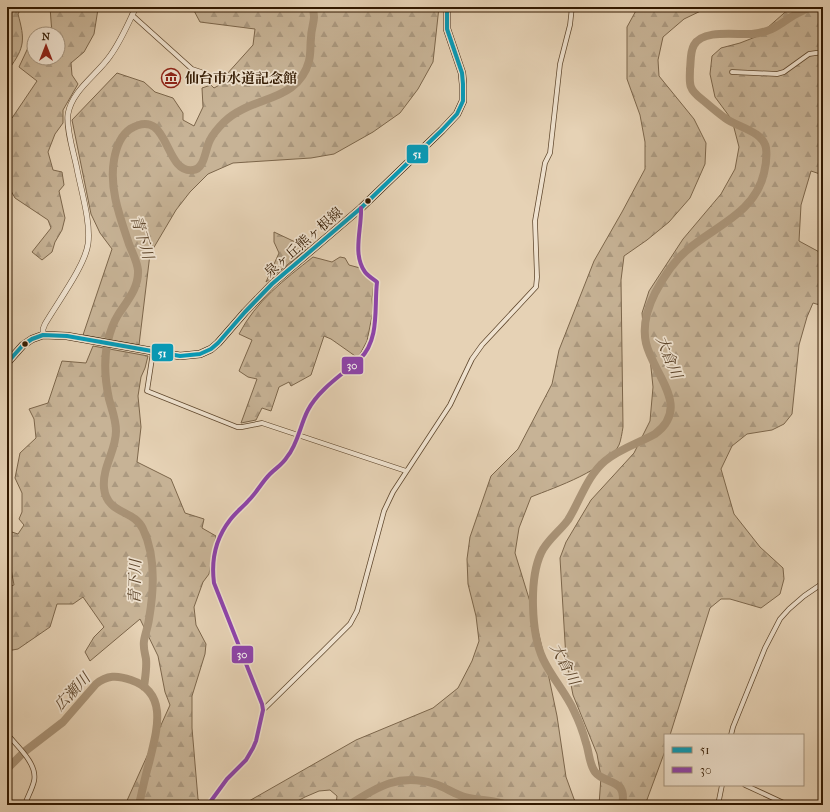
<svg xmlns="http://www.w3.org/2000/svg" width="830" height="812" viewBox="0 0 830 812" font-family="'IM FELL French Canon','Noto Serif JP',serif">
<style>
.forest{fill:url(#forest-firs);stroke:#7c664b}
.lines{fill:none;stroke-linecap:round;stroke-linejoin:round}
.river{stroke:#a99377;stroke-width:8}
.minor-casing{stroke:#5f472d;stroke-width:5.5}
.tertiary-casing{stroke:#5f472d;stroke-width:6}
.secondary-casing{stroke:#321900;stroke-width:8}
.minor{stroke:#efe2cf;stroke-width:4}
.tertiary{stroke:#efe2cf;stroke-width:5}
.secondary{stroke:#efe2cf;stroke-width:6}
.bus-1-casing{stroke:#efe2cf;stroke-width:7}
.bus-2-casing{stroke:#efe2cf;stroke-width:7}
.bus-1{stroke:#059bb9;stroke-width:4}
.bus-2{stroke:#8e44ad;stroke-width:4}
.bus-dot{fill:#321900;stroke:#efe2cf;stroke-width:1.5}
.labels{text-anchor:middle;stroke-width:3.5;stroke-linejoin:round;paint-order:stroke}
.poi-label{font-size:14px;font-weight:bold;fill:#321900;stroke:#efe2cf;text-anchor:start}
.street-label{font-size:14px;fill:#321900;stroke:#efe2cf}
.water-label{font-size:15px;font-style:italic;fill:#5c442a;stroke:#efe2cf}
.line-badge{stroke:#efe2cf;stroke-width:1.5}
.badge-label{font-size:11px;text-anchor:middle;font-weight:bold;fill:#fff}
</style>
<defs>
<pattern id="forest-firs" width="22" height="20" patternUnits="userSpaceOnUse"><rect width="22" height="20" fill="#c7b396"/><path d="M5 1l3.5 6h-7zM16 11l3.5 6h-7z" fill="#ab9980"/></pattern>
</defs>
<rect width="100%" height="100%" fill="#e6d2b5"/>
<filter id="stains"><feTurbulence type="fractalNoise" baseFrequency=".005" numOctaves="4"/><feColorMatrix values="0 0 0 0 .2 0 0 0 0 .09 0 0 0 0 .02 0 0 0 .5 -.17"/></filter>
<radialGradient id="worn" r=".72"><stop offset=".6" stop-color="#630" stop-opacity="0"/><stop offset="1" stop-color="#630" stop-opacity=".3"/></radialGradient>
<path class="forest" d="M7,7h15l-4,7c7,26 7,33 -9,55h-2z
M50,7h50l-2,2 -4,25 -10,18 -13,11 1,12 6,9 -15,26v13l-8,11 -7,18 5,18 9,2 2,13 -5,6 6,27 -3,12 -7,12 -3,10 -10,8 -10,-8 19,-24 -3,-8 -33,-22 -8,-14v-65l5,-1 25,-37 -18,-14 14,-30h1v21h24v-24h-6z
M192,7h247l-6,55 -15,27 -18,24 -27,19 -39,22 -23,4 -78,5 -25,11 -18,18 -14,18 -26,44 -11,91 -56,-10 29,-86 -12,-16 -9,-19 -19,-94 45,-47 27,9 11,10 18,6 10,15v7l11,6 9,-19 -1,-19 9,-3 3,3 11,-6 1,-7 27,-30 2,-16 -55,-7z
M638,7h71l-25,12 -21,18 -5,23 1,16 35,43 12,24 -1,21 -15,34 -21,24 -22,18 -23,16 -3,24 2,147c-1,6 -2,13 -4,18 -12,25 -63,42 -88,52l-12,31 -4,25 20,65 13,55 9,43 9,61 8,22 4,6h-242l1,-9 -7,-6 -11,1 -14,6 -15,8h-48l114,-65 77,-32 25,-20 14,-27 7,-20 -3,-25 -8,-32 -1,-25 3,-22 21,-61 27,-27 34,-65 7,-34 35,-89 28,-49 23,-43v-27l-5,-27 -13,-36v-52z
M791,7h32v168l-12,-4 -10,34 -2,36 24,13v52l-10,-3 -6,14 -8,28 -7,69 -8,10 -12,6 -25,4 -15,12 -11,23 13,45 26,33 23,21 1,11 -4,15 -19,14 -31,-9h-9l-11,9 -40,127h-5v16l-20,54h-46l2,-28 -4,-23 -24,-59 -7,-36 -6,-101 6,-16 25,-42 43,-47 16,-32 3,-34 -3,-29 -6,-22 -2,-23 7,-22 34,-52 38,-45 14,-25 4,-22 -7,-27 -17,-23 -5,-23 2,-18 9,-8 19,-5 18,-7z
M274,232l34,16 -42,34 13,-29 -5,-11z
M313,257l19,5 8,-5 5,1 4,7 11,3 4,6 10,9 -2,16 1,12 -6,30 -9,17 -27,-19 -7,-3 -13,39 -20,11 -2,-4 -10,5 -8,24 -9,-3 -6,12 -15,3 16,-44 -9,-2 -9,-6 13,-31 -13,-6c17,-33 45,-54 74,-77z
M93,346l55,10 -3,12 -4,9 -3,19 3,31 -4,35 34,17 14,34 19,6 -2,9 14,8 -7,38 -6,8 -9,25 2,18 10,19 -1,10 -13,42v32l6,71 6,6h-79l45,-100 -5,-13 -7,-36 -18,-37 -50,42 -5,-9 9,-15 10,-10 -21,-30 -10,7h-16l-7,23 -32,22 -11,2v-64l7,-2 -3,-16 -4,-4v-40l2,6 9,3 6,-9 -5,-6 3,-7v-19l-7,-15 5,-25 16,-15 -2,-19 -5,-10 19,-6 14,-42 24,2z"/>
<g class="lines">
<path class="river" d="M144,687c1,-9 3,-19 2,-28 -1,-6 -3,-11 -2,-18 1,-7 4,-14 5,-22 5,-29 7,-63 -6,-90 -9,-20 -36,-14 -39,-41 -2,-21 12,-37 12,-57 0,-11 -4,-21 -7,-32 -4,-19 -6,-38 -1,-58 2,-9 5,-18 10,-26 9,-14 21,-27 20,-45 -1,-9 -6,-18 -9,-26 -9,-27 -20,-55 -15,-84 2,-12 6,-24 16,-31 40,-24 33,45 63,41 12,-1 12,-21 17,-30 3,-6 9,-13 14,-18 28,-27 74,-19 85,-61 2,-8 1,-15 2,-23 0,-13 6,-18 1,-31
M7,769l17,-17 39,-30 33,-38c11,-9 21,-9 35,-4 39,13 25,53 18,83 -4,14 -7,28 -10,42
M349,805c29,-19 51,-32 86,-21 10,3 19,10 30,13 14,4 28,2 42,8
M622,805c6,-27 -17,-20 -27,-33 -6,-8 -6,-21 -9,-29 -3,-11 -7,-22 -12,-32 -8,-18 -22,-33 -31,-52 -12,-26 -14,-80 -2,-106 6,-13 19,-22 27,-33 12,-19 19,-44 37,-59 14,-12 34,-18 50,-27 37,-27 -2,-60 -9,-91 -4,-18 1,-34 9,-50 8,-15 18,-31 31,-42 29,-25 69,-38 78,-78 2,-8 3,-17 2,-25 -3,-17 -29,-21 -41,-30 -7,-5 -14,-11 -21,-17 -5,-4 -11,-8 -13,-14 -2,-5 -1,-12 -1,-18 1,-8 0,-17 4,-24 9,-16 42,-10 58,-11 17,-2 23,-6 36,-15 7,-5 15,-8 22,-12"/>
<defs>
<path id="minor" d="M132,15l60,54 9,3
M732,72l45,2 7,-2 25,-18 14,-2
M153,352l-6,39 90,36h5l20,-4 144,48
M263,710l61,-60 26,-26 7,-13 27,-100 9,-19 57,-87 22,-46 10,-14 54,-58 1,-10 -2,-56 10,-58 5,-10 10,-89 10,-39 2,-18
M7,734c10,12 31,30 27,47 -2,9 -7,16 -9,24
M731,735l2,-8 32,-79 15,-29 9,-10 15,-13 19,-13
M745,785l43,20
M208,805l19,-26 19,-19 7,-12 3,-7 7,-31 -1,-6 -48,-121c-3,-23 2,-45 16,-63 6,-8 13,-13 19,-20 8,-8 13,-18 21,-26 6,-6 13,-10 17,-17 11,-13 13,-32 21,-47 11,-21 35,-36 52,-51 20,-20 14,-51 17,-77 -4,-3 -9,-6 -12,-10 -13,-18 -3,-44 -4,-64
M718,805l4,-20"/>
<path id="tertiary" d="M43,335v-6l2,-5c12,-21 40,-58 43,-80 3,-22 -7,-54 -11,-75 -3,-16 -11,-39 -9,-55 4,-24 29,-39 42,-58 11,-15 18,-32 26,-49"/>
<path id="secondary" d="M7,363l16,-18 9,-6 11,-4 24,1 113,20 20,-2 11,-5 7,-6 27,-31 27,-28 89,-76 81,-78 15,-16 6,-13v-17l-1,-11 -15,-44v-22"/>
</defs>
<use href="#minor" class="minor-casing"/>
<use href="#tertiary" class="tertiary-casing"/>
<use href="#secondary" class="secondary-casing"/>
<use href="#minor" class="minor"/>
<use href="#tertiary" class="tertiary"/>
<use href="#secondary" class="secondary"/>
<defs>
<path id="bus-1" d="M7,363l16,-18 9,-6 11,-4 24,1 113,20 20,-2 11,-5 7,-6 27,-31 27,-28 89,-76 81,-78 15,-16 6,-13v-17l-1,-11 -15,-44v-22"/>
<path id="bus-2" d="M208,805l19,-26 19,-19 7,-12 3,-7 7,-31 -1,-6 -48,-121c-3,-23 2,-45 16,-63 6,-8 13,-13 19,-20 8,-8 13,-18 21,-26 6,-6 13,-10 17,-17 11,-13 13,-32 21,-47 11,-21 35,-36 52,-51 20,-20 14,-51 17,-77 -4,-3 -9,-6 -12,-10 -13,-18 -3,-44 -4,-64"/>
</defs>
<use href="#bus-1" class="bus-1-casing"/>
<use href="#bus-2" class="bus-2-casing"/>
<use href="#bus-1" class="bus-1"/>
<use href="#bus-2" class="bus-2"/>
</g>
<defs>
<symbol id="museum-ring" viewBox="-11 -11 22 22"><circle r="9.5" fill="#efe2cf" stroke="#8f2418" stroke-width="1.5"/><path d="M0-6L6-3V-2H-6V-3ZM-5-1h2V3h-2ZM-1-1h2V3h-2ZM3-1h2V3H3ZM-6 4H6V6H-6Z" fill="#8f2418"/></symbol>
</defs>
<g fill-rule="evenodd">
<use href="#museum-ring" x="160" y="67" width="22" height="22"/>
</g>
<g class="bus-dot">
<circle cx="368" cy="201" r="3.5"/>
<circle cx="25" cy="344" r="3.5"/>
</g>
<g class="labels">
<g class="poi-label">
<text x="185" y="83">仙台市水道記念館</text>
</g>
<g class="street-label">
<text transform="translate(303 242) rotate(-41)" y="5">泉ヶ丘熊ヶ根線</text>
</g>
<g class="water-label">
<text transform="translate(142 237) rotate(73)" y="5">青下川</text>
<text transform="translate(669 357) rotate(68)" y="5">大倉川</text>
<text transform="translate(135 582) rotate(-89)" y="5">青下川</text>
<text transform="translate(565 664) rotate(62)" y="5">大倉川</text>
<text transform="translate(72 692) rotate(-47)" y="5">広瀬川</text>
</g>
</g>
<g class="line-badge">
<rect x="406" y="144" width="23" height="20" rx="4" fill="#059bb9"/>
<rect x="151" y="343" width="23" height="19" rx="4" fill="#059bb9"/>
<rect x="341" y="356" width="23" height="19" rx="4" fill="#8e44ad"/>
<rect x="231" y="645" width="23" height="19" rx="4" fill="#8e44ad"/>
</g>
<g class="badge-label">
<text x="417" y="158">51</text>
<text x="162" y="357">51</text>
<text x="352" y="369">30</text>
<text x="242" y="658">30</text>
</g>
<rect width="830" height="812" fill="none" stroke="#e6d2b5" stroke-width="24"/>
<rect x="8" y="8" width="814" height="796" fill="none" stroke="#321900" stroke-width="2"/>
<rect x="12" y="12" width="806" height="788" fill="none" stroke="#321900"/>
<rect x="664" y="734" width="140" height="52" fill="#efe2cf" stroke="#a3927c"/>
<rect x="672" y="747" width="20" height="6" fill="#059bb9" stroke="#a3927c"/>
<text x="700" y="754" font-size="12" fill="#321900">51</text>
<rect x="672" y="767" width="20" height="6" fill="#8e44ad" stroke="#a3927c"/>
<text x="700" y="774" font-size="12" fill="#321900">30</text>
<g transform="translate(46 46)"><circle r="19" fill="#efe2cf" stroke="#a3927c"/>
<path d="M0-3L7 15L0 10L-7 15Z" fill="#8f2418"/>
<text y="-6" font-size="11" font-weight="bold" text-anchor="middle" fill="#321900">N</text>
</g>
<rect width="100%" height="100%" filter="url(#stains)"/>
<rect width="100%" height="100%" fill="url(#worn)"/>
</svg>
